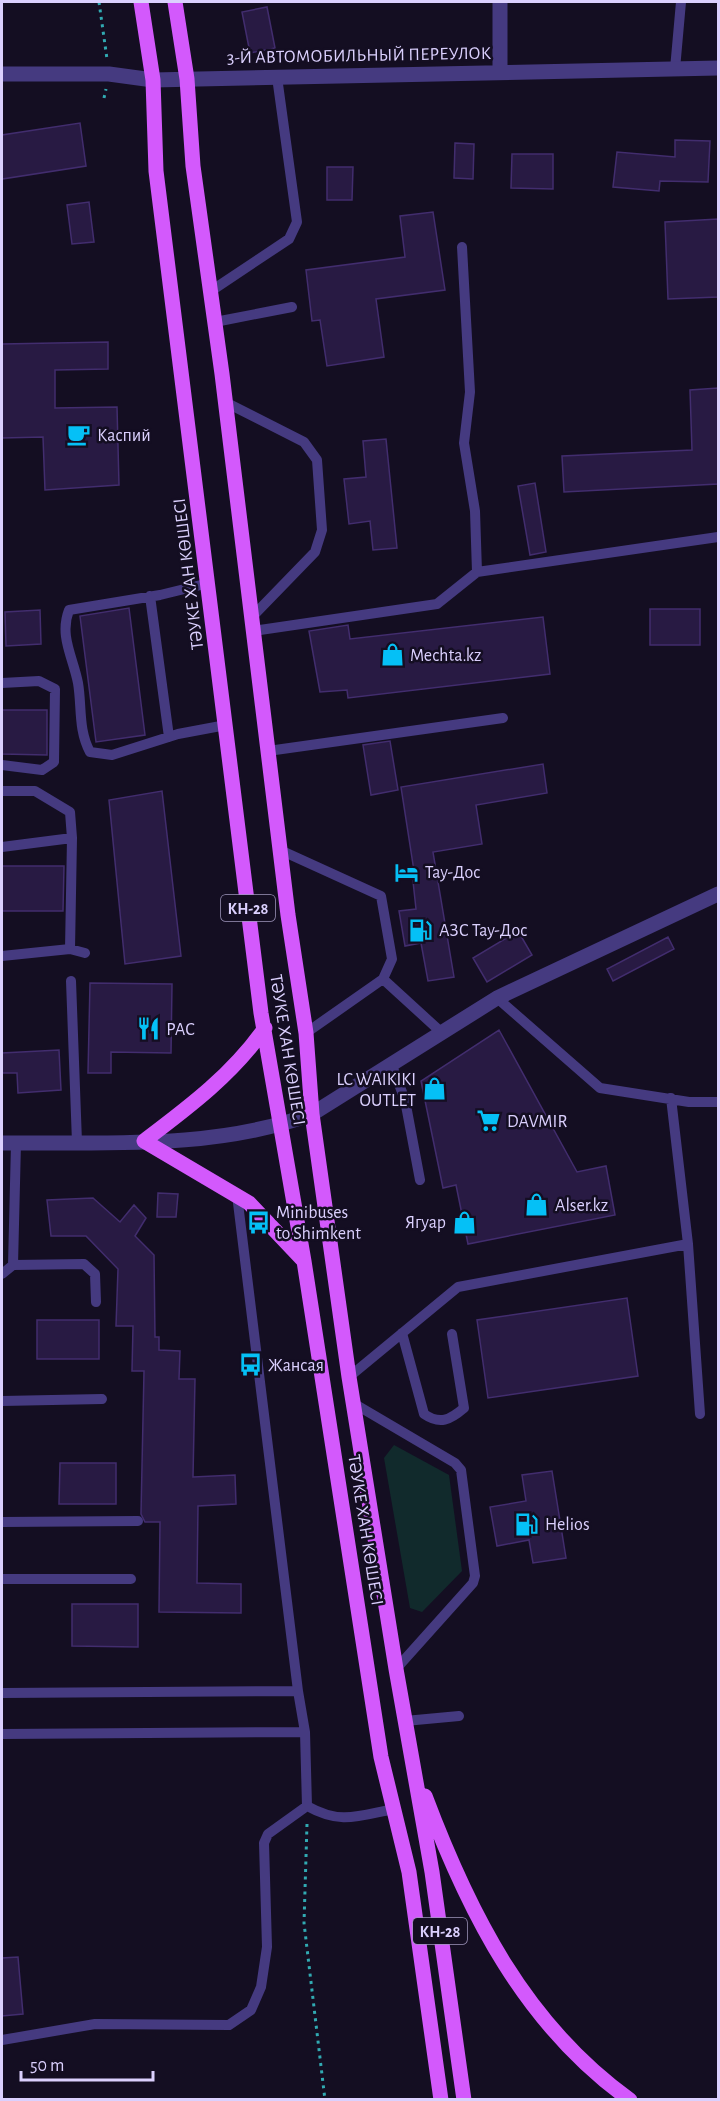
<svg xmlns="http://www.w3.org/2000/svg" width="720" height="2101" viewBox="0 0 720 2101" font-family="'Alegreya Sans',sans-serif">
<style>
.green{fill:#112a2c}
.building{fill:#281a43;stroke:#422d6e;stroke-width:1.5}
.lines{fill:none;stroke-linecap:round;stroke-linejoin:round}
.path{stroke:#31aab2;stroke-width:3;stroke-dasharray:3 4.5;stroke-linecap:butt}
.service{stroke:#453a80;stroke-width:10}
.minor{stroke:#453a80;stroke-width:15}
.tertiary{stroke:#453a80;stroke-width:15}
.primary{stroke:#d359fc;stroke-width:15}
.labels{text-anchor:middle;stroke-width:5;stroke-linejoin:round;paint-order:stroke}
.shield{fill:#140e22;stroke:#9f96bc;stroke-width:1.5}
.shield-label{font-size:16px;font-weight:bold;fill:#dbd0fe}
.street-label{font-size:18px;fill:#dbd0fe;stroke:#140e22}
.poi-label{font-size:18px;fill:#dbd0fe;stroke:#140e22;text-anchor:start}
</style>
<rect width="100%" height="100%" fill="#140e22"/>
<path class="green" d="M394,1445l55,30 13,96 -40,41 -12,-4 -26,-150z"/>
<path class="building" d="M267,7l8,41 -25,5 -8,-41z
M80,123l6,43 -84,13v-44z
M675,140l35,1 -2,41 -48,-1 -1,10 -46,-4 4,-35 58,5z
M455,143l19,1 -1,35 -19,-1z
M512,154h41v35l-42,-1z
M327,167h26l-1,33h-25z
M89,202l5,40 -22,2 -5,-39z
M433,212l12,78 -69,9 8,58 -57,9 -7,-46 -8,1 -6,-51 99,-13 -5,-41z
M718,219v78l-50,2 -3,-77z
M108,342v27l-53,1v38l62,-1 2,78 -74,5 -2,-53 -41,1v-94z
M718,388v96l-154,8 -2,-36 130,-6 -2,-60z
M386,439l11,109 -24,2 -3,-29 -21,3 -5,-45 22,-2 -3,-36z
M535,483l11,69 -16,3 -12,-69z
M129,608l16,127 -49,7 -16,-126z
M650,609h50v36h-50z
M40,610l1,34 -35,2 -1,-34z
M543,617l7,57 -202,24 -1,-8 -27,2 -11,-61 39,-6 2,14z
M2,710h45v45l-45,-1z
M390,741l8,49 -27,5 -8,-50z
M543,764l4,29 -71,12 6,39 -49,8 21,125 -26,4 -7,-38 -16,3 -6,-35 17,-2 -4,-37 2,-1 -13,-84z
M162,791l19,165 -56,8 -16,-164z
M2,866h62l-1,45h-61z
M518,931l14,24 -45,27 -14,-24z
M668,937l6,12 -61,32 -6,-12z
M90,983l82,1 -1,69 -60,-1v21h-23z
M499,1030l78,142 29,-6 9,49 -147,29 -12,-59 -13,3 -22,-107z
M59,1050l2,40 -43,3 -1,-20h-15v-20z
M158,1193l20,1 -2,23h-19z
M93,1198l27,24 14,-17 12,13 -11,18 19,19 1,82h4v13l21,1 -1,28h16l-2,98 42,-2 1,29 -38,2 -1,77 44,1v29l-82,-1 1,-90h-15l-4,-8 3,-143h-12l1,-45h-17l2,-57 -32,-33h-35l-4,-36z
M627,1298l11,78 -150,22 -11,-78z
M37,1320h62v39h-62z
M60,1463h56v41h-57z
M552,1471l14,87 -33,5 -4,-23 -32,6 -7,-39 36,-6 -4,-26z
M72,1604h66v43l-66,-1z
M18,1957l5,57 -21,2v-58z"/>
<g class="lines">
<path class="path" d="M99,2l8,57
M104,98l2,-9
M307,1824l-3,99 21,177"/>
<path class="service" d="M675,69l6,-67
M211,291l78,-52 8,-17 -20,-145
M215,322l77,-15
M225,402l79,40 13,18 5,70 -7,22 -64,66
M477,572l241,-35
M209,583l-49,12 -91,15c-10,26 4,47 9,73 4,23 0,47 12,69l22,3 66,-21 48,-9
M150,596l19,141
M253,631l184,-27 40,-32 -2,-61 -11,-68 6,-51 -8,-145
M2,683l37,-2 16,8 -1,73 -12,8 -40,-5
M268,751l235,-33
M2,791h33l35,21 2,26 -2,111
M2,847l70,-9
M280,850l101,46 11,63 -9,20 -77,54
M2,956l68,-7 15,4
M383,979l58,53
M71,981l6,161
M497,998l103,90 89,14h29
M391,1063l14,37 15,80
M671,1098l17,146 12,170
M237,1195l61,496
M13,1265l3,-122
M2,1274l11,-9 71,-1 11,10 1,28
M402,1333l22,81c16,11 26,6 40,-6l-12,-74
M349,1377l109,-90 230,-43
M2,1401l100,-2
M353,1403l102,60 6,7 14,106 -2,7 -77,86
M2,1522l136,-1
M2,1579h129
M2,1693l296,-2 7,41 2,74c34,19 51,10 87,3
M405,1721l54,-5
M2,1734l303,-2
M2,2040l93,-16 134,1 22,-15 10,-23 6,-40 -3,-104 4,-9 39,-28"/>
<path class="minor" d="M500,2v70
M2,74h107l44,6 565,-12
M312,1114l185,-116 221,-104"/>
<path class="tertiary" d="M2,1143c102,-1 212,7 310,-29"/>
<path class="primary" d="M141,2l12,78 3,91 105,842 43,248 77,496 28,115 32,228
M175,2l12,77 6,87 29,208 66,541 18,118 6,81 37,263 47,292 36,203 32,228
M265,1028c-33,47 -76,79 -121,113l105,62 55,58
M425,1796c44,117 100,229 205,304"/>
</g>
<defs>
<symbol id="cafe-bare" viewBox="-9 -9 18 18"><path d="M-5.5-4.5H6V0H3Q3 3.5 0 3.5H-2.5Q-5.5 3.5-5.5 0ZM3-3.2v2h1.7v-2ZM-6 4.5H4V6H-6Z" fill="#05c0f6" stroke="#140e22" stroke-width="2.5" paint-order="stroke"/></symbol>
<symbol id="shop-bare" viewBox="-9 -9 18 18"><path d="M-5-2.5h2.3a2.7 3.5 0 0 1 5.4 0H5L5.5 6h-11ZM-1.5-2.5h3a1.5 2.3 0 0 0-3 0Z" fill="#05c0f6" stroke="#140e22" stroke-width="2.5" paint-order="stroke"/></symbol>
<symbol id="hotel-bare" viewBox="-9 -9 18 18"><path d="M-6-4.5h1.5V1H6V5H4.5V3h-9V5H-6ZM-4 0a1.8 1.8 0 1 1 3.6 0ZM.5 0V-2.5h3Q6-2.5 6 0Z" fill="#05c0f6" stroke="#140e22" stroke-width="2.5" paint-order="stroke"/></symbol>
<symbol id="fuel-bare" viewBox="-9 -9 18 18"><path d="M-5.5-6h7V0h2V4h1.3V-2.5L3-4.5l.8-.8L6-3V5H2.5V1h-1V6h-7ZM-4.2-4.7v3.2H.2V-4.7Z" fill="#05c0f6" stroke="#140e22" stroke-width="2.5" paint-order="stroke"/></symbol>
<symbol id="restaurant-bare" viewBox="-9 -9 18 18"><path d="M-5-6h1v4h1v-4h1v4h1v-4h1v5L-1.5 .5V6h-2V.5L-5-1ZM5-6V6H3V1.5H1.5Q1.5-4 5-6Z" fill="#05c0f6" stroke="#140e22" stroke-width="2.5" paint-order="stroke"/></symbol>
<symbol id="supermarket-bare" viewBox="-9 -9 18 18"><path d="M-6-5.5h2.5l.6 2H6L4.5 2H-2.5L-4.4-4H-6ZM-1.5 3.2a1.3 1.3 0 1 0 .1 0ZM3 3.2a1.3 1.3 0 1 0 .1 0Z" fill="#05c0f6" stroke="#140e22" stroke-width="2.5" paint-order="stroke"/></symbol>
<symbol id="bus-bare" viewBox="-9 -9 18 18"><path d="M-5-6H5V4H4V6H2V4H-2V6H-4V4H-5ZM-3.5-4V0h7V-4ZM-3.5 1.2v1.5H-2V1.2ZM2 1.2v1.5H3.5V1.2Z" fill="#05c0f6" stroke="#140e22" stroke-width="2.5" paint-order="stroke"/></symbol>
</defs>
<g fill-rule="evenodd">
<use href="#cafe-bare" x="62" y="418" width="33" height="33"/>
<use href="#shop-bare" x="376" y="638" width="33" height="33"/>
<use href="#hotel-bare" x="390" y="856" width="33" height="33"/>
<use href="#fuel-bare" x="404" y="914" width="33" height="33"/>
<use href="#restaurant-bare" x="132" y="1012" width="33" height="33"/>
<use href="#shop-bare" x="418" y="1072" width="33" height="33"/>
<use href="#supermarket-bare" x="472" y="1104" width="33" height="33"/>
<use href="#shop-bare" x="520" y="1188" width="33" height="33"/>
<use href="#bus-bare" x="242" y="1206" width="33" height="33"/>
<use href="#shop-bare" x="448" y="1206" width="33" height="33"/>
<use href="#bus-bare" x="234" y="1348" width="33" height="33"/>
<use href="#fuel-bare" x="510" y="1508" width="33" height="33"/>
</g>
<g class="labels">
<g class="shield">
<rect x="221" y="895" width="54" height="26" rx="4.5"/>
<rect x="413" y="1918" width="54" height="26" rx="4.5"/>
</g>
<g class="shield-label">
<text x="248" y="914">КН-28</text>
<text x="440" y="1937">КН-28</text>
</g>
<g class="street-label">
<text transform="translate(359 55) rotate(-1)" y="6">3-Й АВТОМОБИЛЬНЫЙ ПЕРЕУЛОК</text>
<text transform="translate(188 574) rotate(-97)" y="6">ТӘУКЕ ХАН КӨШЕСІ</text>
<text transform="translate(288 1050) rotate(81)" y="6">ТӘУКЕ ХАН КӨШЕСІ</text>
<text transform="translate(366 1530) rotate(81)" y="6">ТӘУКЕ ХАН КӨШЕСІ</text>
</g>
<g class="poi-label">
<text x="97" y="441">Каспий</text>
<text x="410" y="661">Mechta.kz</text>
<text x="425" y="878">Тау-Дос</text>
<text x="439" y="936">АЗС Тау-Дос</text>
<text x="166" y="1035">РАС</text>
<text x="416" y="1085" text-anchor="end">LC WAIKIKI<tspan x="416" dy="21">OUTLET</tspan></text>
<text x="507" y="1127">DAVMIR</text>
<text x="555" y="1211">Alser.kz</text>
<text x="276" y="1218">Minibuses<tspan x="276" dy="21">to Shimkent</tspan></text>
<text x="446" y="1228" text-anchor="end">Ягуар</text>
<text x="268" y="1371">Жансая</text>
<text x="545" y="1530">Helios</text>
</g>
</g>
<rect width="720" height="2101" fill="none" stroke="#dbd0fe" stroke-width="6"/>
<path d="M21 2071v9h132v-9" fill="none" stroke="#dbd0fe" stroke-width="3"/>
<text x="30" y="2071" font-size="18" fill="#dbd0fe" stroke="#140e22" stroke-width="4.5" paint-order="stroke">50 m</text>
</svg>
